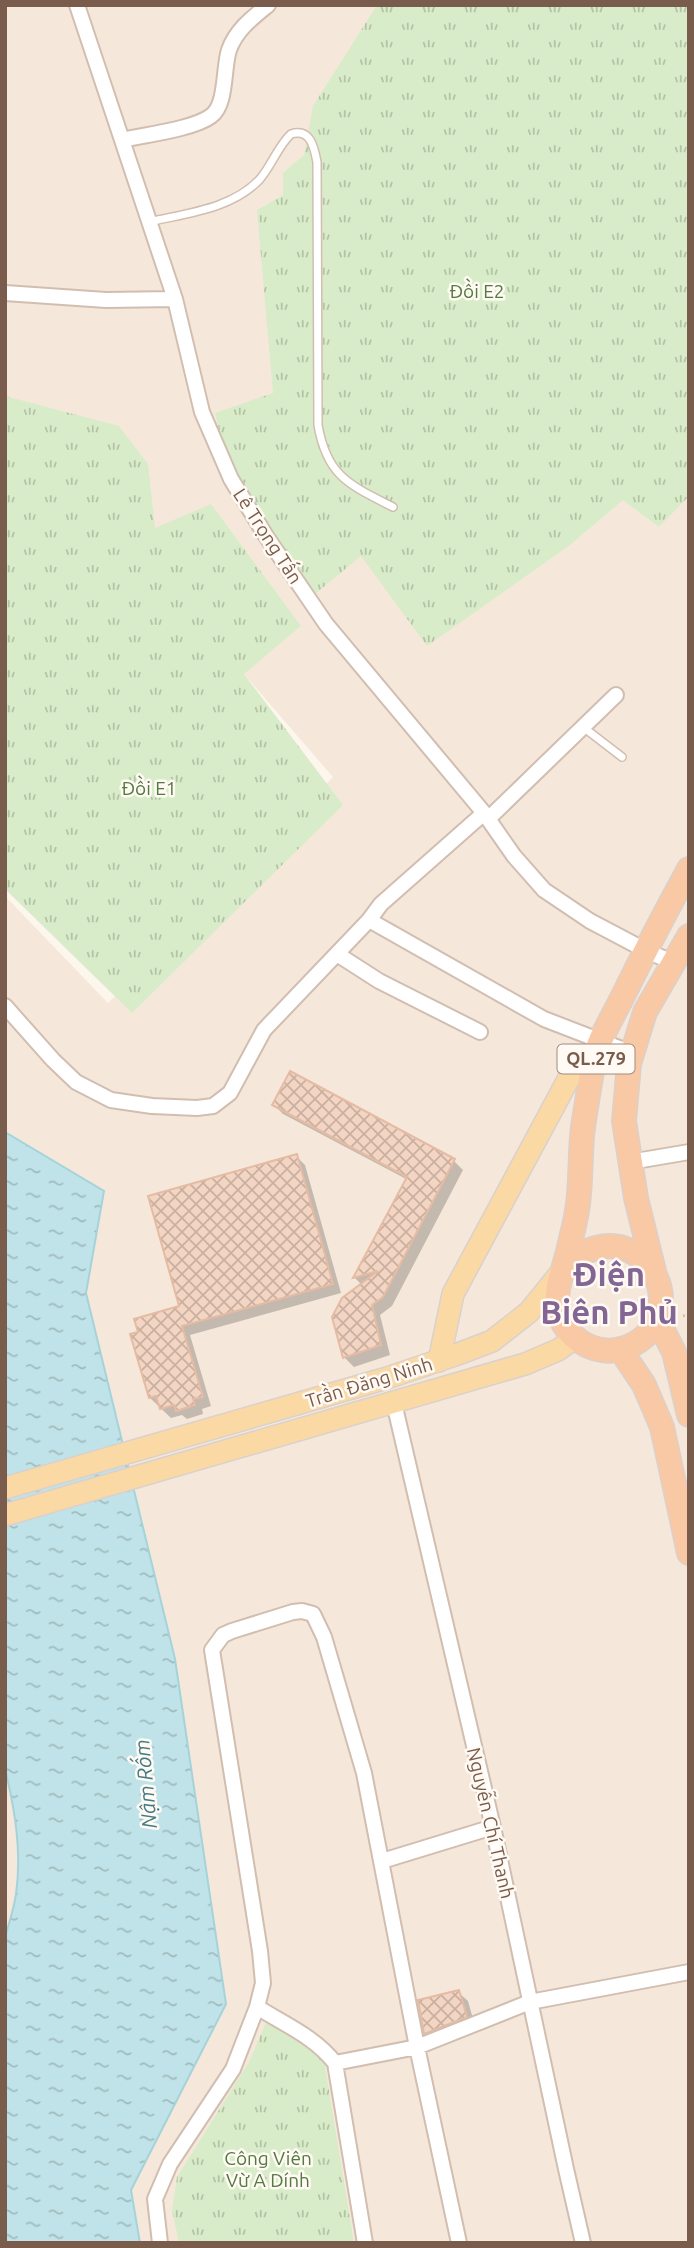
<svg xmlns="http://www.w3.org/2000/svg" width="694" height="2248" viewBox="0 0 694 2248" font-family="Ubuntu,sans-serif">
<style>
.residential{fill:#f5e8da}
.park{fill:url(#park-tufts)}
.water{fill:url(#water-ripples);stroke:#a5d3da;stroke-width:2}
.shadow{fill:#0003}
.building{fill:url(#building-cross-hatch);stroke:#e6bba3;stroke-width:2}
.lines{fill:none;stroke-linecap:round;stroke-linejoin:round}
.service-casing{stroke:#d1beb0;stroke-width:10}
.minor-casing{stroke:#d1beb0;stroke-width:18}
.primary-casing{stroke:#dad1cd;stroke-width:24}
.trunk-casing{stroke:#dad1cd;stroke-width:26}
.path{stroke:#d9b8a5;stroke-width:2.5;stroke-dasharray:2 5;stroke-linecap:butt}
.service{stroke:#fff;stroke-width:7}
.minor{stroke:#fff;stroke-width:14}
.primary{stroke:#fbd9a5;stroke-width:21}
.trunk{stroke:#f9c8a4;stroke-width:23}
.labels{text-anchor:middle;stroke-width:5;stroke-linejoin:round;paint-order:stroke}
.shield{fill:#fffaf3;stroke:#a28b7f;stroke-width:2}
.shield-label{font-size:18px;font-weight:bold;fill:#7a5c4d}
.park-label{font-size:19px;fill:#537a41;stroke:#fffaf3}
.street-label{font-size:19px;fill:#7a5c4d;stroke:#fffaf3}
.water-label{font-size:21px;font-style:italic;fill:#437c86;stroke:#fffaf3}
.town-label{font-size:33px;font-weight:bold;fill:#846695;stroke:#fffaf3}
</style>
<defs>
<pattern id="park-tufts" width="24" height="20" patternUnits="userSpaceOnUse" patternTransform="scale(1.75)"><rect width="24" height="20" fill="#d8ecc9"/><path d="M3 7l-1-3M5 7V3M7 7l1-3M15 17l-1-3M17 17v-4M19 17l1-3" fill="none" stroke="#b4c2a5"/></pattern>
<pattern id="water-ripples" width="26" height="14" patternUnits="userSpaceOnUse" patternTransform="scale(1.75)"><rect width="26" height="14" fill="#bfe3e8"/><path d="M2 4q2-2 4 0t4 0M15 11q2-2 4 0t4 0" fill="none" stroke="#a0bbbe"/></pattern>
<pattern id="building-cross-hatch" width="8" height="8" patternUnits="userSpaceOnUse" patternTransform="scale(1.75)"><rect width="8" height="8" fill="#f3d5c3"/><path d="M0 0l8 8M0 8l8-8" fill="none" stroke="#cab0a1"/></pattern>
</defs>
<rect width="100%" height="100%" fill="#fdf6ec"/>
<path class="residential" d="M5,5h684v2238h-684v-1347l103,107 225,-226 -207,-239 -121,-124z"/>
<path class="park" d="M377,5h312v491l-30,31 -36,-27 -53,45 -143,101 -66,-90 -52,43 -78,-120 -16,-66 58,-20 -16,-183 26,-15v-22l21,-18 9,-49z
M5,396l114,30 29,38 7,64 56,-24 90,122 -57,48 99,131 -211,208 -127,-124z
M267,2020l57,40 30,183h-175l-7,-33 5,-33 72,-115z"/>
<path class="water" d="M5,1132l99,59 -18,102 89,366 51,345 -95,186 9,53h-135v-306c4,-14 9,-28 11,-43 6,-42 -1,-84 -11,-125z"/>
<path class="shadow" d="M274,1105l180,56 9,9 -71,136 -12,9 10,40 -36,12 -10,-10 18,-72 -7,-7 53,-98 -125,-66z
M296,1156l9,9 36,128 -151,42 21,71 -9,3 1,5 -16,5 -5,-4 -11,3 -21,-20 31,-91z
M458,1992l10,9 7,25 -40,16 -9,-9z"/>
<path class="building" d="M290,1071l165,88 -72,138 -11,8 9,40 -38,13 -11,-41 10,-19 36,-27 -25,7 54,-101 -135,-72z
M297,1154l36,130 -151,42 21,71 -10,2 2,6 -19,6 -2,-6 -14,4 -4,-13 -7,2 -19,-64 8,-2 -4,-13 45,-13 -31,-110z
M459,1990l8,27 -43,17 -6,-34z"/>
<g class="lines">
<defs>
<path id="service" d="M149,222c38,-9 83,-13 111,-43 12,-14 18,-33 31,-45 19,-6 23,12 26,28l1,263c9,52 32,60 75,82
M583,727l39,30"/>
<path id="minor" d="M77,5l98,294 27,113 29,67 35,57 60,88 158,189 30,43 30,34 46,31 55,29 29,13
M122,140c22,-5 72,-11 89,-24 16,-11 12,-48 18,-66 7,-20 23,-32 39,-45
M5,293l101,7 69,-1
M488,819l128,-124
M369,920l175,99 88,34
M337,954l42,27 101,51
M5,1006l48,54 23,22 35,18 41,6 45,2 16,-2 17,-13 34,-63 105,-110 12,-16 103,-91
M630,1162l59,-10
M394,1403l99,424 73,342 17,74
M382,1861l111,-34
M257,2007c27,17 58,30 78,56l30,180
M160,2243l-5,-44 15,-35 63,-95 24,-62 6,-24 -3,-32 -48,-301 11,-15 9,-4 61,-19 9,-1 11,3 11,23 40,136 53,274 -82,16
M459,2243l-42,-196 113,-45 159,-30"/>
<path id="primary" d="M439,1361l14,-67 116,-216 27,-23
M5,1488l382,-110 71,-24 34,-13 37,-29 34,-42
M5,1515l520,-151 33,-14 17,-12"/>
<path id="trunk" d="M565,1268c9,-8 18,-17 31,-20 48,-13 85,46 53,84 -11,13 -31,21 -47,18 -21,-3 -40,-20 -44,-41 -4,-20 7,-42 11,-62 3,-12 6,-24 8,-36 4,-24 3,-49 5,-74 1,-14 4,-28 6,-42 3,-16 5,-36 11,-51 7,-17 16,-32 24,-48 21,-43 43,-85 66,-127
M654,1271l-18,-73 -12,-77 5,-57 16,-52 44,-76
M657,1319l17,33 15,63
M620,1349l24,36 18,42 27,126"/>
</defs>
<use href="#service" class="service-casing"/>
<use href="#minor" class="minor-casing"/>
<use href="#primary" class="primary-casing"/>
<use href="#trunk" class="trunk-casing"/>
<path class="path" d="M683,1316l6,-2"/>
<use href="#service" class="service"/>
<use href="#minor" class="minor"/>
<use href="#primary" class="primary"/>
<use href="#trunk" class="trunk"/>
</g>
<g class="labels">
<rect class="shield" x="557.5" y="1044.5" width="77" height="29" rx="5"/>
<g class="shield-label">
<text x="596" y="1065">QL.279</text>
</g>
<g class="park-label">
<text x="477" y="298">Đồi E2</text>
<text x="149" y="795">Đồi E1</text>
<text x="268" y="2165">Công Viên<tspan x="268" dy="22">Vừ A Dính</tspan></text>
</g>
<g class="street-label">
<text transform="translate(268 536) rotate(57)" y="7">Lê Trọng Tấn</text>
<text transform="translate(369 1382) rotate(-17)" y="7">Trần Đăng Ninh</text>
<text transform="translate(491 1823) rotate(77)" y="7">Nguyễn Chí Thanh</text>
</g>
<g class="water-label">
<text transform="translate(146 1784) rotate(-95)" y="7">Nậm Rốm</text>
</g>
<g class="town-label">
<text x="609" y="1286">Điện<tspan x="609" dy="38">Biên Phủ</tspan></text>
</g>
</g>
<rect width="694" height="2248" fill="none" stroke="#7a5c4d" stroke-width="14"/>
</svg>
